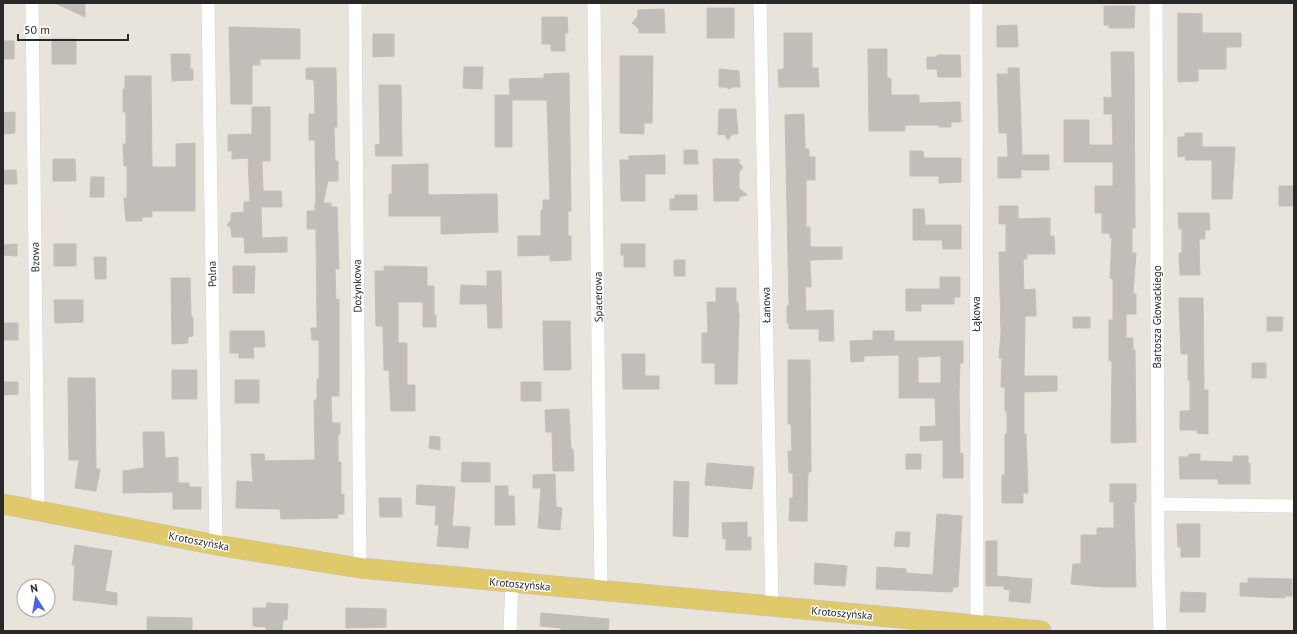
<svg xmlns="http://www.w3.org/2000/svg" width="1297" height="634" viewBox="0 0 1297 634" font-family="'PT Sans',sans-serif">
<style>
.building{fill:#c1bdb8;stroke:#c4bfb5;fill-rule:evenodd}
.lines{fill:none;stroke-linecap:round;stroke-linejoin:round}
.minor-casing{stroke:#d1d3df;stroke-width:14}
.primary-casing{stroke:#c3c3c3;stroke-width:21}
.minor{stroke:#fff;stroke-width:13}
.primary{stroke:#dfc96a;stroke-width:20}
.labels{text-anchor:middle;stroke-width:3;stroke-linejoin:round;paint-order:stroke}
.street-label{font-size:11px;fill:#282828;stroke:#fff}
</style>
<rect width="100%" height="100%" fill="#e9e4db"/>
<path class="building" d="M55,3h30v14z
M1104,6h31l-1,22h-25v-3h-5z
M707,8h27v30h-27z
M664,9l1,24h-26v-4l-7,-6 6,-7v-6z
M1178,13l24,1v19h39v14h-15v22h-28v12l-20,1z
M542,17h25l1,16h-3v18h-14v-7h-9z
M1017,25l1,22h-21v-21z
M229,27l71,2v30h-40v6h-8v39h-21z
M784,33h28v35h6l1,19h-40l-1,-17 6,-1z
M373,34h21v22l-21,1z
M52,39h24v25h-24z
M3,41h11v18h-11z
M868,49h19v29h4v17h28v8l41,-1 1,20h-10v5h-12v-2h-34v6h-36z
M1111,52h23l1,176h-3v25h4l-3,41h3v20h-10v24h7v12h2l1,92 -25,1 1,-82h-3v-41h4v-41l-3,-1 2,-40h-2v-5h-8v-20h-7v-27h18v-24h-49v-42h25v25h24l-1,-31h-8v-17l8,1z
M171,54h19v15h3v11l-21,1z
M937,55h23l1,22h-23l-1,-8h-10v-12h10z
M620,56h33l-1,67h-8v11l-24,-1z
M464,67h19l-1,22 -19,-1z
M306,68h30l1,59h-3l1,34h3v20h-10l-5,22h8v4h6l2,62h-4l1,31 3,-1v97h-8l1,27h8v11h-2v28h3v32h3v20h-6v4l-57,1 -1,-10 -44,-1 1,-27 16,1 -2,-28h13l1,7 50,-1 -1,-60h3v-21h2v-39h-7l-1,-12h6l-1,-99h-9v-18h8v-8h1l-1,-63h-6v-26h6l-1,-34 -8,-1z
M1008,68h11l3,87h27v15h-28v8h-23v-21h10l-1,-24h-8l-2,-59h11z
M719,69l20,2 1,16h-8l-3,2 -3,-2h-7z
M569,73l2,138h-3v25h3v24l-21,1v-6l-32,1v-20h23v-26h2v-10h7l-3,-100h-35v47h-17v-52h15l-1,-16 35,-1v-4z
M125,76h26l1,91h24v-23l19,-1v68h-43v6h-10v4h-16l-2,-23h3v-32h-3l-1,-22h3v-32h-3v-23h2z
M379,85h22l1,71h-26l-1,-11 5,-1z
M252,107h18v54h-8l1,30h18l1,16h-21l1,31 25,-1v15l-42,1 -1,-16h-12l-1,-9 -4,-3 4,-5v-7l13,-1v-10h6l-2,-44 -16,1v-8h-4v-16l24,-1z
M719,109h17l2,25h-6l-4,6 -4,-6 -6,1z
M15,112v21l-12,1v-21z
M804,114l1,35h4v8h6v23h-9v47h4v20h32v12l-32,1 1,27h-6l1,24 27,-1 1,31h-15v-12h-30v-6h-2v-17h2l-4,-191z
M1185,133h17v14h33l-3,52h-20v-39h-27l1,-4 -8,1v-20h7z
M684,150h13l1,14h-14z
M910,151h13l1,7h37v24l-22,1v-7h-29z
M665,155v19h-20v27h-24l-1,-41h9v-4z
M53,159h22l1,22h-23z
M713,159h26v4l4,4 -4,5v16l8,7 -8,2v4h-25z
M428,164v31l69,-1 1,38 -57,2v-18h-52v-22h3v-29z
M3,170h13l1,14h-14z
M91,177h13v20h-14z
M1279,186h15v20h-15z
M675,195h22v15h-27v-11h5z
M999,206h19v13l32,-1v18h4l1,18h-28v5h-4l1,31 11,-1 1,27h-11l-1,60h33v15l-33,1v42h2l2,59h-5v10h-21v-28h3v-41h2v-23h-2v-24h-4l1,-29h-3l2,-26 -2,-80h7v-28h-7z
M913,209h11l1,16h36v24h-18l-1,-9h-29z
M1178,213h31l1,17h-5v9h-6l1,36h-20l-1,-22h3v-24h-3z
M17,244v12l-14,-1v-10z
M54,244h22v22h-22z
M621,244h24v23h-21v-12h-3z
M94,257h12v22h-11z
M674,260h11v16h-11z
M233,266h22l-1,27h-21z
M384,266l43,1v19h7v29h2v12h-13v-25h-25v41h9v42h8v26h-24l-2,-41h-5l-1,-44h-7l-1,-55h9z
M487,271h14l1,57h-14l-1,-24h-27l1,-19 26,1z
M940,277h20v20h-6v7h-33v7h-15v-22h34z
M171,278h19l1,39h2v19l-5,1v6l-16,1z
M716,288h20v14h2l1,14 -2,68h-22v-21h-13v-30h6l-1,-31h9z
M1179,298h24l1,92h4v44l-11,-1v-3h-17v-19h10v-31h-2v-26h-7z
M54,300h29v22l-28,1z
M1073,317h17v11h-17z
M1267,317h16l-1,14h-15z
M543,321h27l1,49h-27z
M3,323h15v17h-15z
M230,331h34l1,16h-12l1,11h-15v-5h-9z
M873,331h21v10h69v22h-3l-1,30 1,61 3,-1v25h-20v-38l-23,1v-14l16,-1 -1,-28h-36v-43l-35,1v5l-13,1 -1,-21 23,-1zM941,356v27h-23v-26z
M622,354h23v22h14v13h-36z
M788,360h22l1,112h-3l-1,49h-18l1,-23h3v-25h-4l-1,-22h4l-1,-27h-3z
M1252,363h14v15h-14z
M172,370h25v29h-25z
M68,378h27l1,91h4l-4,22 -21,-3 4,-28h-10z
M235,380h24v23h-24z
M3,382h15v12l-15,1z
M521,382h20v19h-20z
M569,409l2,40h2l1,22h-21l-1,-39h-6l-1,-22z
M143,432h21l1,26 13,-1v26h11v4h12v22h-28v-17l-50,1v-22l21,-3z
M430,436l10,1v13l-11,-2z
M906,454h15v15h-15z
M1189,454h11v7l33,1v-6h15v8l2,-1v21h-32v-5h-38l-1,-22h9z
M462,462l28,1v19h-29z
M707,463l47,4 -2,22 -47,-4z
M555,474l1,33 6,1 -2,22 -22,-2 3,-40h-8v-13z
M674,481l15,1 -1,55 -15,-1z
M1110,484h26v18h-2l2,85h-32l-33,-3 2,-20h8v-29h16v-7h17v-26h-4z
M417,485l38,2 -3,39 18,1 -2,21 -31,-2 2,-21h-4l1,-19 -20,-2z
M495,486h13v10h6l1,29h-20z
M379,498h22l1,19h-22z
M937,514l25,2 -4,71h-5l-1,5 -76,-3 1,-22 29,2v4l27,2z
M747,522v15h4v13h-25v-12l-3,1 -1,-16z
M1177,524h23v33h-19v-10h-3z
M896,532h14l-1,15 -15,-1z
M986,541h11v35l35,3 -2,24 -21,-2 1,-11 -6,-1v-3h-18z
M75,545l37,6 -7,40 12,2v12l-44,-5 2,-35h-3z
M815,563l32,3 -2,20 -31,-2z
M1248,578l44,1v17h-7v2l-45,-2v-13h8z
M1181,592l25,1 -1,19h-25z
M267,603l21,1 -1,16h-4l-1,11h-16v-4l-13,-1v-18h13z
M346,608l40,1v18l-40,1z
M541,613l68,6 -1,12h-47v-3l-21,-2z
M147,617l45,1v13h-45z"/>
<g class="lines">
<defs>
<path id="minor" d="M32,3l6,507
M208,3l8,542
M355,3l5,565
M594,3l7,588
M760,3l12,603
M976,3l1,622
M1156,3l2,559 2,69
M1158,504l136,2
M510,631l2,-49"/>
<path id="primary" d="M3,504l219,42 138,22 681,63"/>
</defs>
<use href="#minor" class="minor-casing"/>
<use href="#primary" class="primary-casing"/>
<use href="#minor" class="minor"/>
<use href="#primary" class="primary"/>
</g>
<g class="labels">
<g class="street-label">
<text transform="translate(35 257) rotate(-91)" y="4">Bzowa</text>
<text transform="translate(212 274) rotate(-91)" y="4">Polna</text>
<text transform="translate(357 286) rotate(-91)" y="4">Dożynkowa</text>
<text transform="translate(598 297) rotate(-91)" y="4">Spacerowa</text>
<text transform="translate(766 305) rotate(-91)" y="4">Łanowa</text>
<text transform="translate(976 314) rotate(-90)" y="4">Łąkowa</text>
<text transform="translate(1157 317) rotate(-90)" y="4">Bartosza Głowackiego</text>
<text transform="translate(199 541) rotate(11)" y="4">Krotoszyńska</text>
<text transform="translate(520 584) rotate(5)" y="4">Krotoszyńska</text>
<text transform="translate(842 613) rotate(5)" y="4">Krotoszyńska</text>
</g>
</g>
<rect width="1297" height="634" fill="none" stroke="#282828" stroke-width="8"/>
<g transform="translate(36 598) rotate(349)"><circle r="19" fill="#ffffff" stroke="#a9a9a9"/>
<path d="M0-3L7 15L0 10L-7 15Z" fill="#4d63e4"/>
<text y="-6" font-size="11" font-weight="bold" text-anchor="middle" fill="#282828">N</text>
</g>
<path d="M18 34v6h110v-6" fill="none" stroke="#282828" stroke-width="2"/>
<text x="24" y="34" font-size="12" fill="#282828" stroke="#ffffff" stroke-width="3" paint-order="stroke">50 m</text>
</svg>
